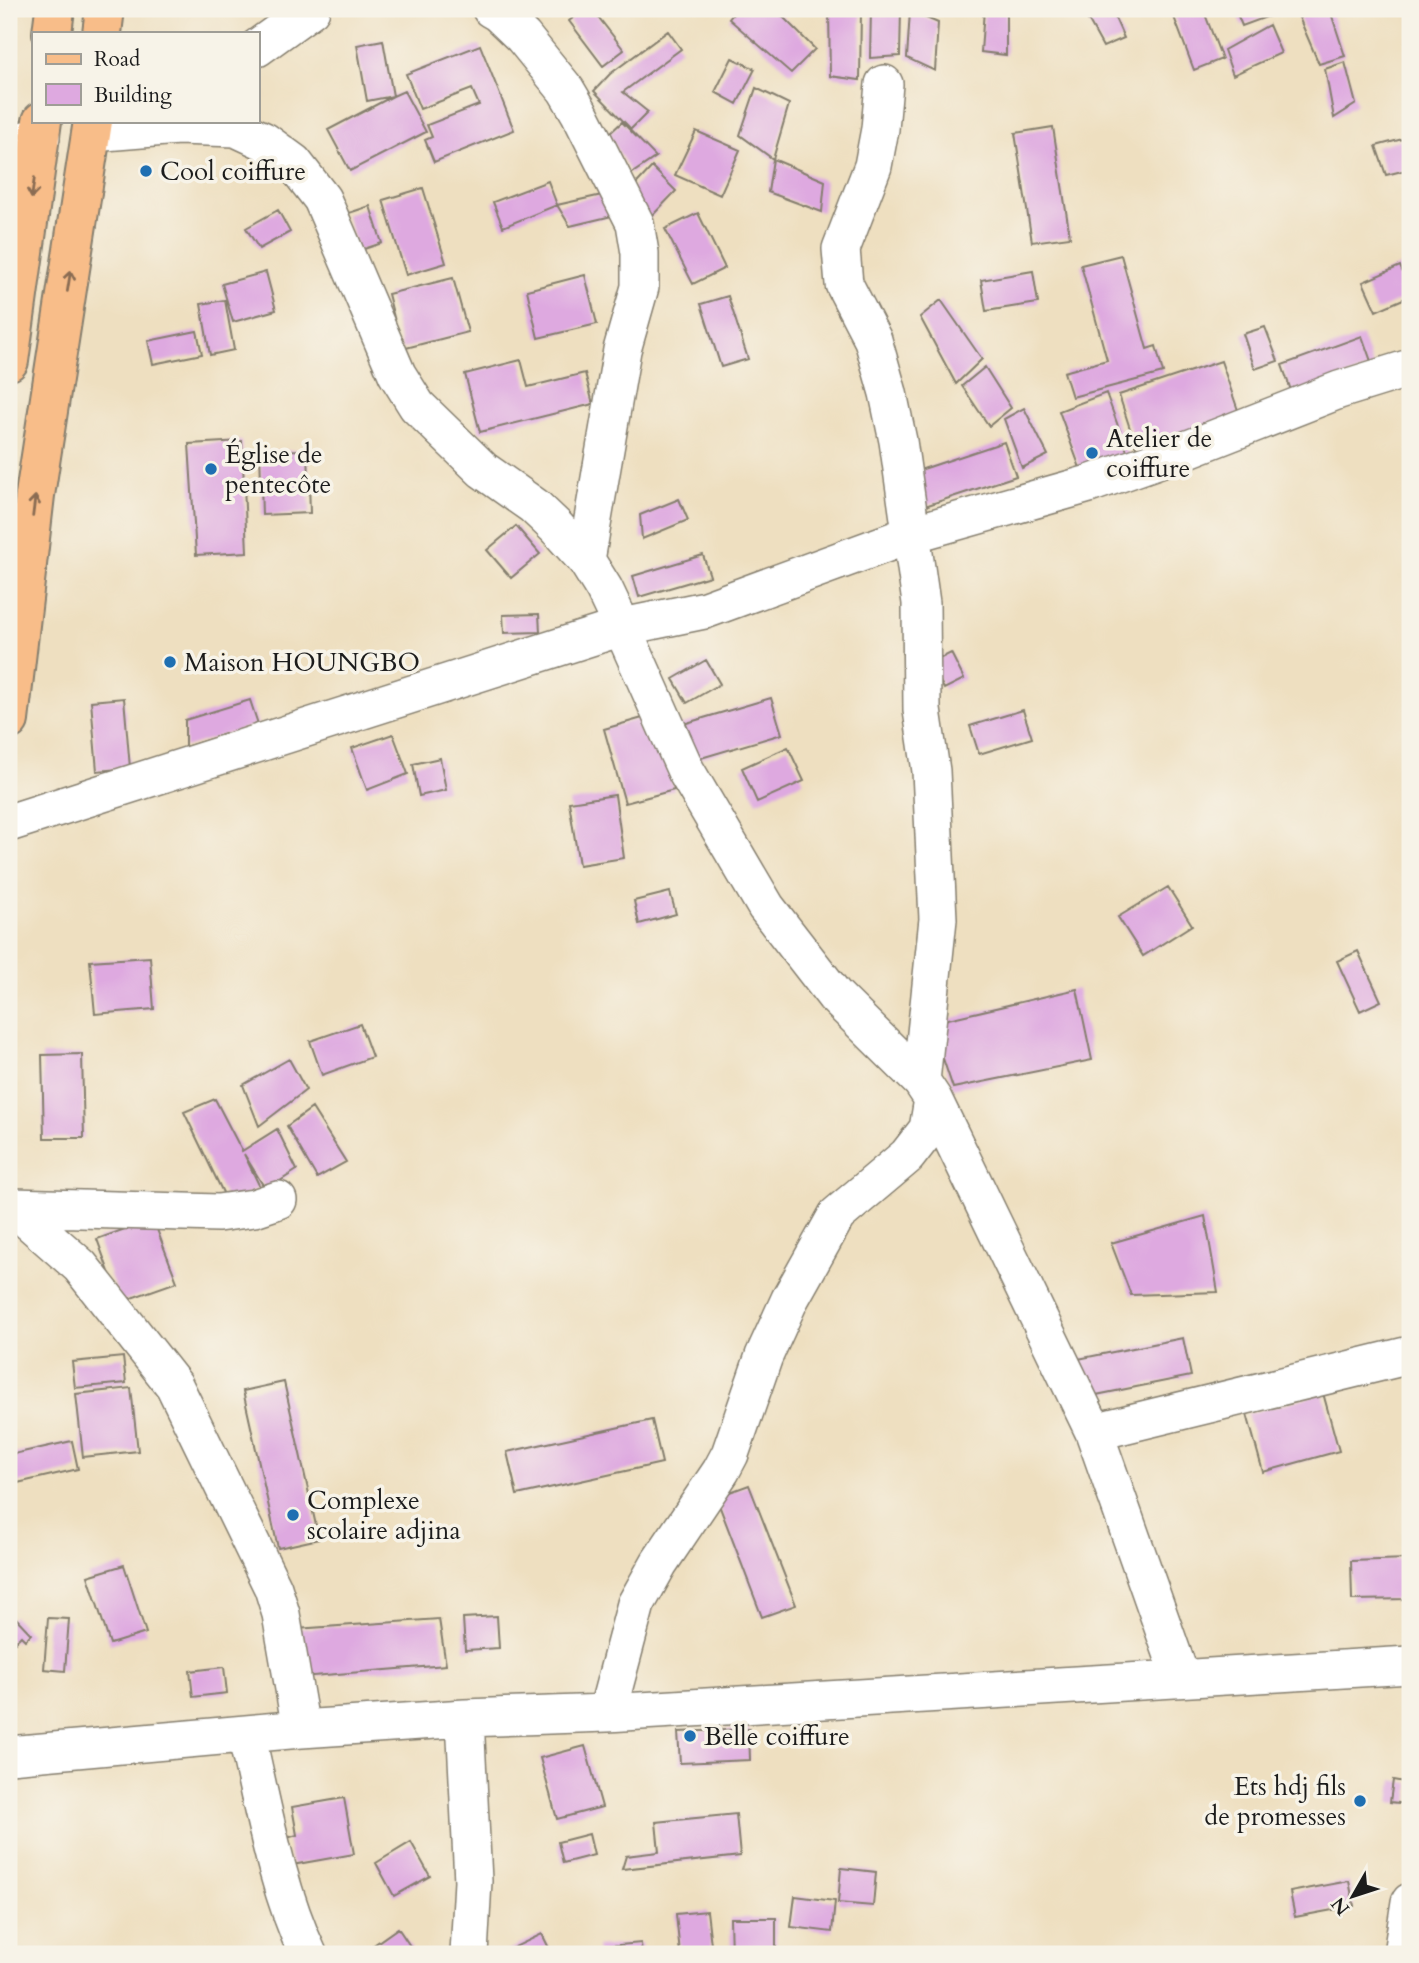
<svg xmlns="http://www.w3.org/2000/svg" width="1419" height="1963" viewBox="0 0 1419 1963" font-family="Cardo,serif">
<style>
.building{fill:#dea9e0}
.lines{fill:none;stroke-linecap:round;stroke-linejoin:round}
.minor-casing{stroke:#857e6e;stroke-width:40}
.primary-casing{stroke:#857e6e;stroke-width:42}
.minor{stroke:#fff;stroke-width:37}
.primary{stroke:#f8bd89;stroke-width:38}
.oneway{stroke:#8a6c52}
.poi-dot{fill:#1f6fb2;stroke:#f7f3e8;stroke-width:2.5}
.labels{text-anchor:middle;stroke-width:7;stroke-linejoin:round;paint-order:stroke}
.poi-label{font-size:26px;fill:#1c1c1c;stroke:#f7f3e8;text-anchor:start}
</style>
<rect width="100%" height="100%" fill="#f7f3e8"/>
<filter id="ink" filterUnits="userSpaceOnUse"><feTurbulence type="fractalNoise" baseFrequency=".0143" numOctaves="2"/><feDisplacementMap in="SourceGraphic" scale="14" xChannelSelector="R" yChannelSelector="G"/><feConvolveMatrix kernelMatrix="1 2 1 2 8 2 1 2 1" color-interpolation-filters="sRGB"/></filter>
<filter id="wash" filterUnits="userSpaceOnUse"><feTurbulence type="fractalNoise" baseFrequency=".00686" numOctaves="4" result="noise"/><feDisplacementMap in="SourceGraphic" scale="28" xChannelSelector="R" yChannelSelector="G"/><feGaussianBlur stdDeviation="1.57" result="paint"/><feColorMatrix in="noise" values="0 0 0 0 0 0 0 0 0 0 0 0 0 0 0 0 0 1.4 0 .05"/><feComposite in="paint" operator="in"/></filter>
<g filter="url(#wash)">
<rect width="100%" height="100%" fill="#eedfc0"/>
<g id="blocks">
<path class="building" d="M585,9h7l32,41 -21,16 -34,-45z
M737,9h38l40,40 -24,24 -62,-54z
M829,9h32l-1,71 -30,-4z
M871,9h30l-1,47 -30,2z
M984,9h22v46l-25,-3z
M1082,9h29l13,29 -21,9z
M1171,9h32l19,50 -28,11z
M1235,9h53l-46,17z
M1330,10l15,46 -26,8 -21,-49z
M910,11l28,12 -3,48 -28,-13z
M1269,25l12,28 -48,22 -9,-25z
M668,31l13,18 -58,43 25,20 -17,17 -37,-38 16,-17z
M383,40l10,56 11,-5 22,41 -76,39 -22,-41 65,-34 -26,5 -10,-56z
M480,45l34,85 -80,32 -9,-22 7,-3 -5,-12 52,-20 -7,-16 -52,20 -14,-35z
M732,58l23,11 -18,35 -22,-12z
M1345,62l11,42 -22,14 -9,-49z
M756,88l33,16 -16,55 -33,-24z
M622,122l34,35 -25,17 -22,-40z
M1053,127l17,110 -38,5 -17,-109z
M696,131l44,19 -20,45 -45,-20z
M1410,137v32l-24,6 -10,-29z
M773,159l52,22 -3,31 -54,-20z
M652,167l24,24 -26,27 -24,-23z
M548,181l9,24 -54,22 -10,-25z
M423,188l23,75 -40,12 -23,-75z
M611,193l5,22 -46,11 -13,-21z
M370,206l12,37 -24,8 -12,-37z
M278,210l12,22 -31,17 -13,-21z
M698,213l27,55 -32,16 -28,-55z
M1121,255l26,94 9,-3 7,27 -91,24 -8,-25 43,-12 -26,-95z
M1400,266l10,23v7l-34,15 -13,-29z
M1033,271l5,32 -52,8 -5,-31z
M266,272l10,38 -43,12 -11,-38z
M585,275l12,49 -59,14 -11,-48z
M453,278l15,54 -66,17 -14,-55z
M728,296l20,63 -27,8 -20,-63z
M225,300l9,50 -24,5 -9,-51z
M941,300l41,59 -26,25 -36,-67z
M1265,327l13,34 -23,8 -12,-35z
M197,331l5,23 -49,10 -5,-23z
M1362,336l11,31 -80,29 -11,-31z
M521,360l7,27 57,-14 8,31 -113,28 -15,-58z
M1221,361l19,55 -103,34 -18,-55z
M985,367l26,41 -22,18 -27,-40z
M1106,393l24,66 -47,17 -24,-65z
M1024,408l24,47 -26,13 -18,-49z
M242,441l5,111 -51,3 -7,-111z
M1004,442l12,34 -97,32 -11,-34z
M308,450l2,63 -48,2 -2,-64z
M679,499l9,21 -46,19 -2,-24z
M516,526l24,28 -29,24 -24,-28z
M703,555l7,21 -71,21 -6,-21z
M539,614l1,18 -36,1 -1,-18z
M951,653l13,26 -20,10 -13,-26z
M706,660l14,24 -33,19 -14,-24z
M124,698l6,70 -33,3 -6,-70z
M771,698l11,36 -91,27 -11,-36z
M250,700l8,24 -73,23v-27z
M1023,710l9,28 -53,16 -9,-28z
M653,715l21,75 -49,13 -21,-74z
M393,734l15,40 -41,16 -15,-42z
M788,747l16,34 -47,21 -15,-34z
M440,758l6,32 -27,6 -6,-32z
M615,795l9,63 -45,7 -10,-63z
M1168,887l24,38 -49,31 -25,-39z
M670,892l6,22 -37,10 -5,-23z
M1358,951l23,50 -21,10 -23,-50z
M150,957l4,52 -59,5 -5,-53z
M1077,989l15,71 -139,28 -22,-65z
M360,1024l12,33 -50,18 -12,-34z
M82,1054l2,84h-40l-2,-83z
M289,1059l17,31 -47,36 -16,-41z
M215,1099l27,52 35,-22 20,41 -31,20 -22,-36 16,33 -31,18 -45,-93z
M312,1108l34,54 -29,16 -30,-52z
M1205,1216l13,76 -87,3 -20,-52z
M153,1219l24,63 -57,20 -23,-63z
M1183,1338l8,38 -105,21 -8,-38z
M123,1357l3,26 -51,5 -3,-26z
M284,1382l35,157 -41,9 -35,-157z
M131,1388l7,63 -55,6 -7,-63z
M1323,1393l16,58 -76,21 -16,-58z
M652,1420l10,43 -145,32 -10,-43z
M72,1441l6,28 -69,16v-30z
M749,1485l47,120 -34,12 -46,-120z
M1407,1559l1,40 -56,1 -1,-39z
M124,1565l22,68 -36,11 -22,-68z
M14,1616l17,18 -6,6 -4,-4 -6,6 -3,-3 -3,4v-22z
M497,1616l2,32 -34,2 -2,-32z
M48,1618l21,1 -4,52 -21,-2z
M439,1619l7,46 -145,12 -5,-48z
M224,1667l3,26 -34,4 -3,-26z
M749,1729l1,31 -70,3 -2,-31z
M585,1746l17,61 -45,12 -17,-61z
M1393,1780l17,3 -2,21 -18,-2z
M344,1798l10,56 -62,11 -5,-27 10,-3 -5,-28z
M736,1814l4,42 -118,13 4,-13 33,-4 -3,-30z
M589,1834l5,21 -31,8 -5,-21z
M411,1842l19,34 -36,20 -18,-33z
M841,1868l35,4 -3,34 -35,-3z
M1349,1881l5,25 -59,11 -5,-25z
M795,1896l40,5 -3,31 -41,-5z
M707,1911l5,42 -32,1 -4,-40z
M730,1918h46v36h-45z
M398,1928l14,21 -7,5h-39l-2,-2z
M542,1934l10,20h-52z
M641,1943l1,11h-44l-1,-7z"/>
</g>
</g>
<g filter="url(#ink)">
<use href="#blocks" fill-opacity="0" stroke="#857e6e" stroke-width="2"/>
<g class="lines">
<defs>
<path id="minor" d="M491,9l7,4 25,24 43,53 13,22 56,111 5,30v34l-18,63 -36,210
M257,48l54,-39
M884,84l-4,45 -7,37 -32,83 3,35 29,56 15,53 10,48 23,162 1,107 9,61 7,148 -17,162
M92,133l86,-7 58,2 28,13 30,22 28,36 75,175 20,32 66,64 51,36 22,21 30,33 18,29 18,38 64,144 80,136 69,89 86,85 12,18 161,333 87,246
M9,143l32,-6
M9,823l613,-196 83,-17 207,-76 177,-50 102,-36 148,-58 71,-22
M9,1206l4,1 67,59 94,119 99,203 8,26 20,115
M13,1207l205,6 36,-5 24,-8
M1094,1432l316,-77
M607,1713l29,-109 23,-41 62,-92 9,-17 34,-98 26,-57 47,-84 70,-59 21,-27 5,-30
M465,1718l8,163 -4,73
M246,1734c17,73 30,152 62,220
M9,1755l292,-26 164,-11 142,-5 803,-48
M1402,1954l8,-52"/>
<path id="primary" d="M52,33l3,-24
M102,33l3,-24
M9,361l33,-240
M9,720l26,-225 58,-374"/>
</defs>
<use href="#minor" class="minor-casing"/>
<use href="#primary" class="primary-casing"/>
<use href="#minor" class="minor"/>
<use href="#primary" class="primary"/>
</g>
<defs><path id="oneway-shaft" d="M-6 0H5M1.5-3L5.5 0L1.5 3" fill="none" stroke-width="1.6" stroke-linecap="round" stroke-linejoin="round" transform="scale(1.75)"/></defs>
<g class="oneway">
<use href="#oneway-shaft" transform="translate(33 188) rotate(98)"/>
<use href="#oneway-shaft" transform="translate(69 281) rotate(-81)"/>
<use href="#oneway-shaft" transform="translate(34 506) rotate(-83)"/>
</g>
</g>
<g class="poi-dot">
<circle cx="146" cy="171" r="7"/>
<circle cx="1092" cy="453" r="7"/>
<circle cx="211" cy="469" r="7"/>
<circle cx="170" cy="662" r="7"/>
<circle cx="293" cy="1515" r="7"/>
<circle cx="690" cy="1736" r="7"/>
<circle cx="1360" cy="1801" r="7"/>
</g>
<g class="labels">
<g class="poi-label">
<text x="160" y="180">Cool coiffure</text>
<text x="1106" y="447">Atelier de<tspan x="1106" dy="30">coiffure</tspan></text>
<text x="225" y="463">Église de<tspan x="225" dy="30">pentecôte</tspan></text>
<text x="184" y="671">Maison HOUNGBO</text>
<text x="307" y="1509">Complexe<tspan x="307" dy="30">scolaire adjina</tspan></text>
<text x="704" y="1745">Belle coiffure</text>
<text x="1346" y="1795" text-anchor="end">Ets hdj fils<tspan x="1346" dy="30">de promesses</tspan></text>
</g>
</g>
<rect width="1419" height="1963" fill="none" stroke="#f7f3e8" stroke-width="35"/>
<rect x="32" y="32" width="228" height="91" fill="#f7f3e8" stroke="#9f9d96" stroke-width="2"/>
<rect x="46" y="54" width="35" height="10" fill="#f8bd89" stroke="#9f9d96" stroke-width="2"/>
<text x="94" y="66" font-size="21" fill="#1c1c1c">Road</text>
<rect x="46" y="84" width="35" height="21" fill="#dea9e0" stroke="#9f9d96" stroke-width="2"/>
<text x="94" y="102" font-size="21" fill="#1c1c1c">Building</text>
<g transform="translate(1353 1896) rotate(231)" stroke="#f7f3e8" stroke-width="5" paint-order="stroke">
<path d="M0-5L12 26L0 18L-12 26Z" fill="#1c1c1c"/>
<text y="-10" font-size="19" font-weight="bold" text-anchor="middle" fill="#1c1c1c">N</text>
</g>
</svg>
